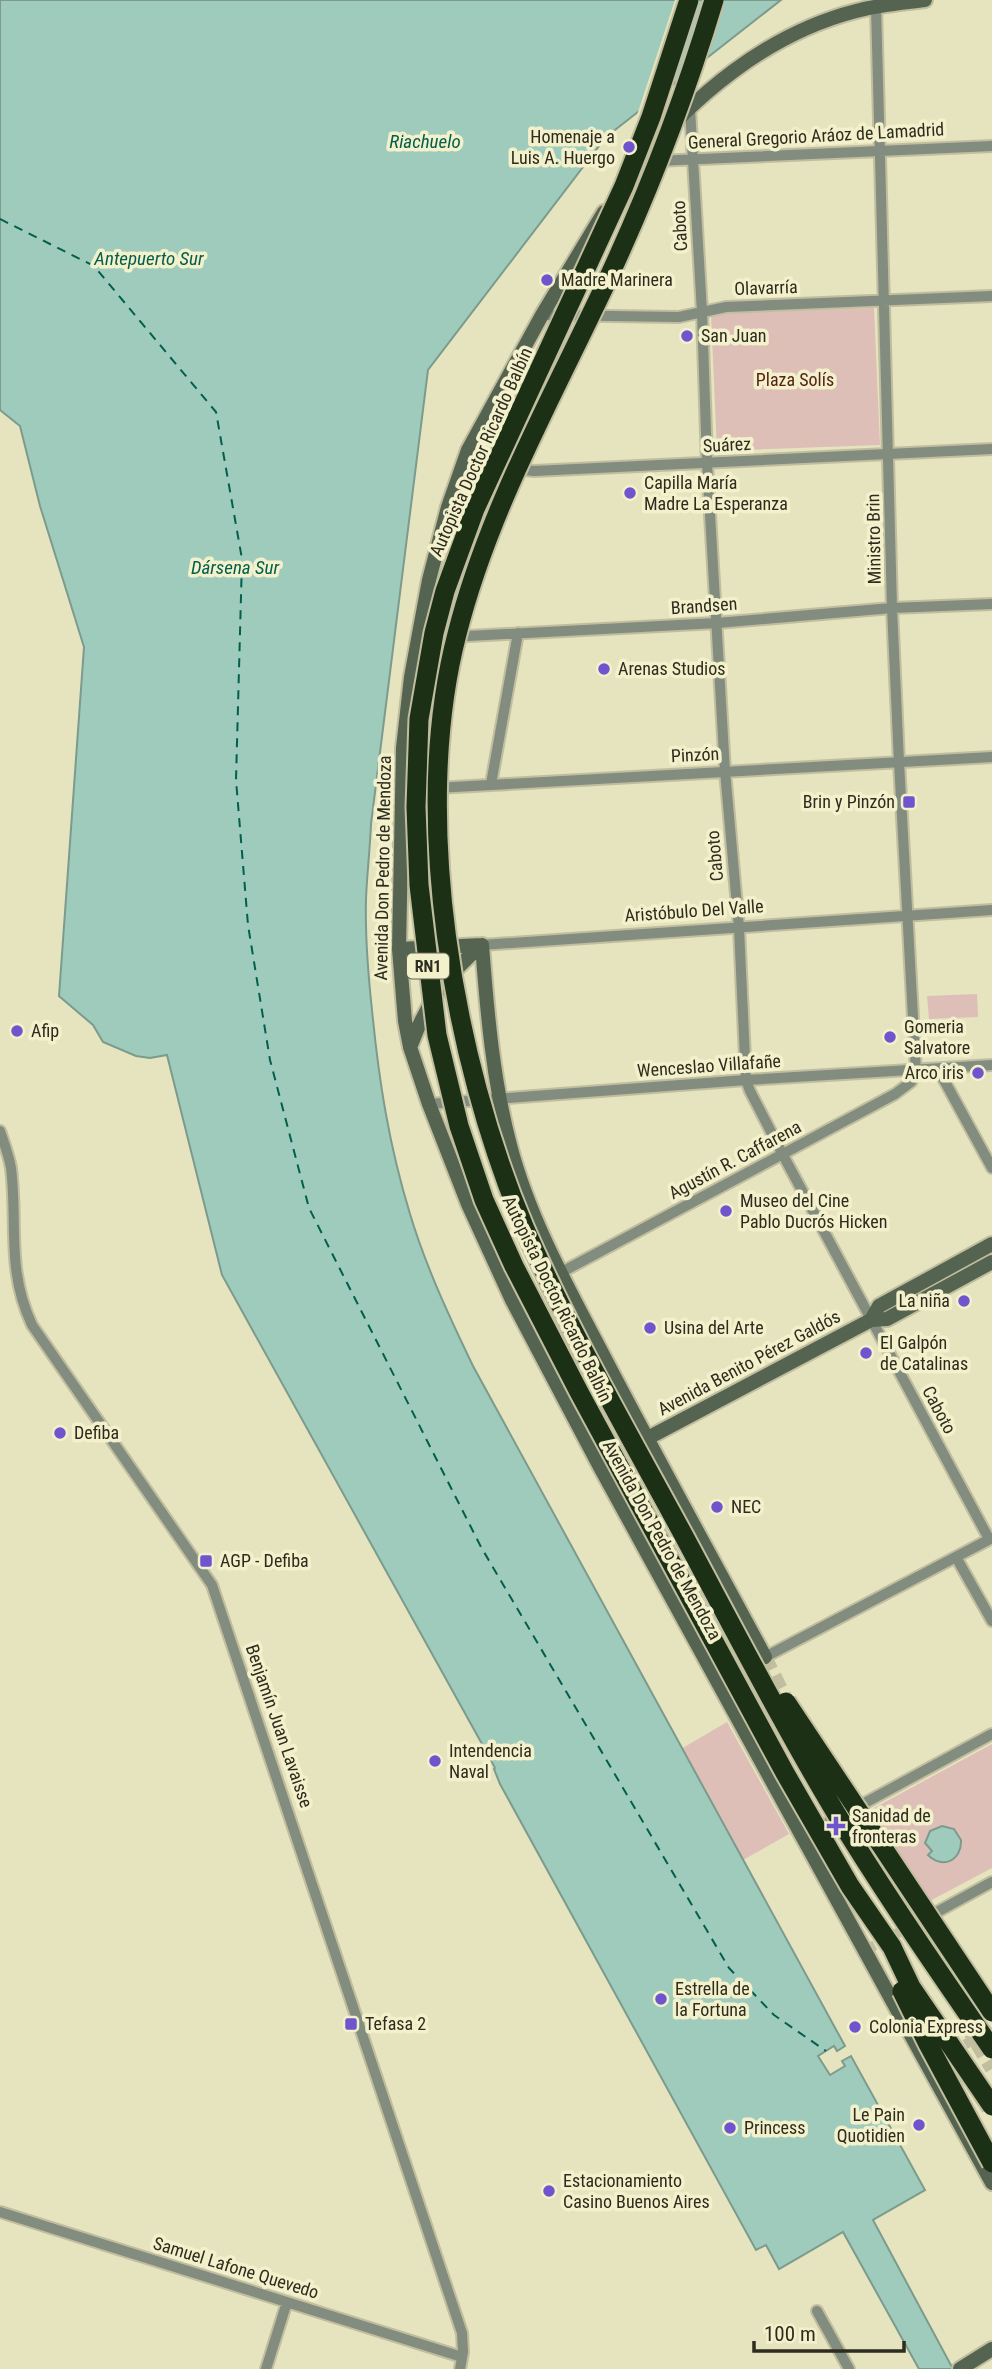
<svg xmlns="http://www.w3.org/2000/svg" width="992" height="2369" viewBox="0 0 992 2369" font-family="'Roboto Condensed',sans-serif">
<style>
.green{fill:#debfb7}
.water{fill:#9ecbbc;stroke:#7c9b8d;stroke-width:2}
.pier{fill:#e6e3bf}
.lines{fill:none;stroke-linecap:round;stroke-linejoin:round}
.ferry{stroke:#035f4d;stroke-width:2;stroke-dasharray:9 7;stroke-linecap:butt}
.minor-tunnel{stroke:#c1be9f;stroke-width:10;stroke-dasharray:10 5;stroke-linecap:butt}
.secondary-tunnel{stroke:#c1be9f;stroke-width:14;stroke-dasharray:14 7;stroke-linecap:butt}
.minor-casing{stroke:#c1be9f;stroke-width:14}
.secondary-casing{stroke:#c1be9f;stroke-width:18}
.minor{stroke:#828c7f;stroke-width:10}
.secondary{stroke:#556451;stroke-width:14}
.motorway-bridge-casing{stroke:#c1be9f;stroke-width:23;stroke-linecap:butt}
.motorway-bridge{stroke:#1c3016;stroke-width:19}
.poi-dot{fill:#6e54cd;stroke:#f3f0cc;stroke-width:2.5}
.labels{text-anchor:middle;stroke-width:7;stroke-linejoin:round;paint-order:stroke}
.shield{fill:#f3f0cc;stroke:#686752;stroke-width:2}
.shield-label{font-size:16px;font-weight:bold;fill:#2d2c1e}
.street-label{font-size:18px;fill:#2d2c1e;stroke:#f3f0cc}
.poi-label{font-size:18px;fill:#2d2c1e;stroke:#f3f0cc;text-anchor:start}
.park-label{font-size:18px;fill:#572216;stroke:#f3f0cc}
.water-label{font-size:19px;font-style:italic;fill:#035f4d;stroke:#f3f0cc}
</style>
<rect width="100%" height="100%" fill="#e6e3bf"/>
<path class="green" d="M874,308l6,137 -163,6 -6,-137z
M977,994l1,23 -49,2 -2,-23z
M727,1722l62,112 -46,26 -62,-111z
M992,1744v124l-68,36 -61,-90z"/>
<path class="water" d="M0,0h781l-175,137 -178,233 -57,454c-1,25 -4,50 -5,75 -1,37 2,74 6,111 7,72 17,135 38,204 16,53 39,102 63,152l372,680 -8,5 -3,-5 -16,10 12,19 15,-9 -3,-5 9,-5 74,134 -52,30 80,149h-34l-76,-137 -64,37 -13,-24 -10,5 -256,-466 -6,-15 1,-1 -8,-15 -265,-478 -55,-220 -17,3 -14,-2 -33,-14 -10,-17 -34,-29 25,-349 -44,-141 -20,-80 -20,-16z
M942,1826l12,3 7,11c1,20 -18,30 -33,15l4,-4 -7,-8 5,-12z"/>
<path class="pier" d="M675,0h24l-18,61 -11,30 -34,27z"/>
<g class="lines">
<path class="ferry" d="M0,219l94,47 122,146 26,147 -6,221 12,145 22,135 39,148 172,339 248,421 45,47 52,36"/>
<path class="minor-tunnel" d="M866,1950l65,-35
M952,2052l40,-23"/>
<path class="secondary-tunnel" d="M765,1657l27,54
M966,2025l26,44"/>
<defs>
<path id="minor" d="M690,109l12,203 5,151 18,308 14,157 7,152 4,11 33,64 206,384
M656,161l336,-15
M542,315l137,2 47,-10 266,-11
M464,459l34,8 36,4 458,-22
M431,638l286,-15 175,-15 100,-4
M491,784l27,-151
M436,788l556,-31
M482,945l510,-35
M938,1069l54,99
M429,1104l317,-24 246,-15
M0,1131c4,12 9,25 11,37 7,57 -5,101 21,157l180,260 250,748 1,19 -3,17
M560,1273l335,-179 16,-12 5,-10 -17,-310 -7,-154 -16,-601
M956,1557l36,64
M765,1657l227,-119
M813,1831l179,-97
M937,1912l55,-30
M0,2212l462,145
M817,2311l32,58
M266,2369l21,-67"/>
<path id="secondary" d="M636,167c56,-71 131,-133 220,-156 22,-6 46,-8 69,-11
M604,212l-62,103 -74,135 -20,57 -19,73 -18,97 -8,71 -4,201 6,72 5,26 19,57 39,100 44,96 88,167 392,716
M482,945c5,66 11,136 28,200 19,73 57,141 92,208 53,102 109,203 163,304
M399,949l83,-4
M411,1045c15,-41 37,-72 71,-100
M871,1320l8,-14 113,-62
M646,1439l225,-119 16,-1 105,-57
M960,2369l32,-20"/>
</defs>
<use href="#minor" class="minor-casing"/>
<use href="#secondary" class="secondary-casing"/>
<use href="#minor" class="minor"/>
<use href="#secondary" class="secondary"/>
<defs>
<path id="motorway-bridge" d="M689,0l-38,117 -27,69 -149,323 -30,82 -11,42 -15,86 -3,88 3,78 18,150 22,91 25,74 30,66 65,126 206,381 65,113 42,61 19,40 81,119
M714,0c-29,97 -65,191 -108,283 -54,115 -118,228 -149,351 -47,181 -4,425 68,595 46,106 105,207 160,309 53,99 105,200 163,295 46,74 95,145 144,216
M786,1702l206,310
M902,1991l26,53 64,119"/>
</defs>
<use href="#motorway-bridge" class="motorway-bridge-casing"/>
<use href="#motorway-bridge" class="motorway-bridge"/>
</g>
<g class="poi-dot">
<circle cx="629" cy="147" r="7"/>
<circle cx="547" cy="280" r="7"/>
<circle cx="687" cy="336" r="7"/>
<circle cx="630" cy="493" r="7"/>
<circle cx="604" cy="669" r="7"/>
<rect x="902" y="795" width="14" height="14" rx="3.5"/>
<circle cx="17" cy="1031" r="7"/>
<circle cx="890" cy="1037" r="7"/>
<circle cx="978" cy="1073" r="7"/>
<circle cx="726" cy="1211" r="7"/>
<circle cx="964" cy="1301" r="7"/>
<circle cx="650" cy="1328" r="7"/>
<circle cx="866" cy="1353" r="7"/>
<circle cx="60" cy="1433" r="7"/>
<circle cx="717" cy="1507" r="7"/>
<rect x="199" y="1554" width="14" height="14" rx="3.5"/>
<circle cx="435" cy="1761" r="7"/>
<path d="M832.5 1815.5h7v7h7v7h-7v7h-7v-7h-7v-7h7z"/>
<circle cx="661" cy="1999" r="7"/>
<rect x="344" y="2017" width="14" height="14" rx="3.5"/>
<circle cx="855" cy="2027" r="7"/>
<circle cx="919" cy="2125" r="7"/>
<circle cx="730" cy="2128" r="7"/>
<circle cx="549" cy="2191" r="7"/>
</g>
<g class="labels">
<rect class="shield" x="407" y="953.5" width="42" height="25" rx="5"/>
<g class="shield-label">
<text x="428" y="972">RN1</text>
</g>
<g class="street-label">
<text transform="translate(816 136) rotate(-3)" y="6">General Gregorio Aráoz de Lamadrid</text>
<text transform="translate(680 226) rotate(-93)" y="6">Caboto</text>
<text transform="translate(766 288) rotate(-2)" y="6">Olavarría</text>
<text transform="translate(727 445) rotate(-3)" y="6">Suárez</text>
<text transform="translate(481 452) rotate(-66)" y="6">Autopista Doctor Ricardo Balbín</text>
<text transform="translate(874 539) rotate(-91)" y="6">Ministro Brin</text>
<text transform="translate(704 606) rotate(-4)" y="6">Brandsen</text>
<text transform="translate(695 755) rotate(-3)" y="6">Pinzón</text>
<text transform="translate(715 856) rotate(-95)" y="6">Caboto</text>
<text transform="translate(383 868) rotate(-89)" y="6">Avenida Don Pedro de Mendoza</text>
<text transform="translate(694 911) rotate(-4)" y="6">Aristóbulo Del Valle</text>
<text transform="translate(709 1066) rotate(-4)" y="6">Wenceslao Villafañe</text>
<text transform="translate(735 1160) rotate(-28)" y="6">Agustín R. Caffarena</text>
<text transform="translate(557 1299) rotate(64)" y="6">Autopista Doctor Ricardo Balbín</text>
<text transform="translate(749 1363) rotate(-28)" y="6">Avenida Benito Pérez Galdós</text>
<text transform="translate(939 1410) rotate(62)" y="6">Caboto</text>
<text transform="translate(662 1540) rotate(61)" y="6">Avenida Don Pedro de Mendoza</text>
<text transform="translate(279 1726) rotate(71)" y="6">Benjamín Juan Lavaisse</text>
<text transform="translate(236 2268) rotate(17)" y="6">Samuel Lafone Quevedo</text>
</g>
<g class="poi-label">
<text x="615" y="143" text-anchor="end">Homenaje a<tspan x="615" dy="21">Luis A. Huergo</tspan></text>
<text x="561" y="286">Madre Marinera</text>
<text x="701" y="342">San Juan</text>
<text x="644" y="489">Capilla María<tspan x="644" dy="21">Madre La Esperanza</tspan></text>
<text x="618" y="675">Arenas Studios</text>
<text x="895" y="808" text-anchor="end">Brin y Pinzón</text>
<text x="904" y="1033">Gomeria<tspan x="904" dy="21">Salvatore</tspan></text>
<text x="31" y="1037">Afip</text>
<text x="964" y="1079" text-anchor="end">Arco iris</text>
<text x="740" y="1207">Museo del Cine<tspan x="740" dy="21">Pablo Ducrós Hicken</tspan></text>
<text x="950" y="1307" text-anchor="end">La niña</text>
<text x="664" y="1334">Usina del Arte</text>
<text x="880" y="1349">El Galpón<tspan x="880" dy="21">de Catalinas</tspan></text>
<text x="74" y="1439">Defiba</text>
<text x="731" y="1513">NEC</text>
<text x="220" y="1567">AGP - Defiba</text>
<text x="449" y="1757">Intendencia<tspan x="449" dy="21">Naval</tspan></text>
<text x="852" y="1822">Sanidad de<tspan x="852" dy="21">fronteras</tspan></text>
<text x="675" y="1995">Estrella de<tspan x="675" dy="21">la Fortuna</tspan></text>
<text x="365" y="2030">Tefasa 2</text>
<text x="869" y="2033">Colonia Express</text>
<text x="905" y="2121" text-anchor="end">Le Pain<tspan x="905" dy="21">Quotidien</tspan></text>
<text x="744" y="2134">Princess</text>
<text x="563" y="2187">Estacionamiento<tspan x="563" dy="21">Casino Buenos Aires</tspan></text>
</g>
<g class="park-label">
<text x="795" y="386">Plaza Solís</text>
</g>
<g class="water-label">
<text x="425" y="148">Riachuelo</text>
<text x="149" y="265">Antepuerto Sur</text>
<text x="235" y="574">Dársena Sur</text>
</g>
</g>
<path d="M754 2341v10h150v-10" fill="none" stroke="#2d2c1e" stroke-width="3.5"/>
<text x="764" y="2341" font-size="21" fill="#2d2c1e" stroke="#f3f0cc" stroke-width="5" paint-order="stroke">100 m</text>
</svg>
